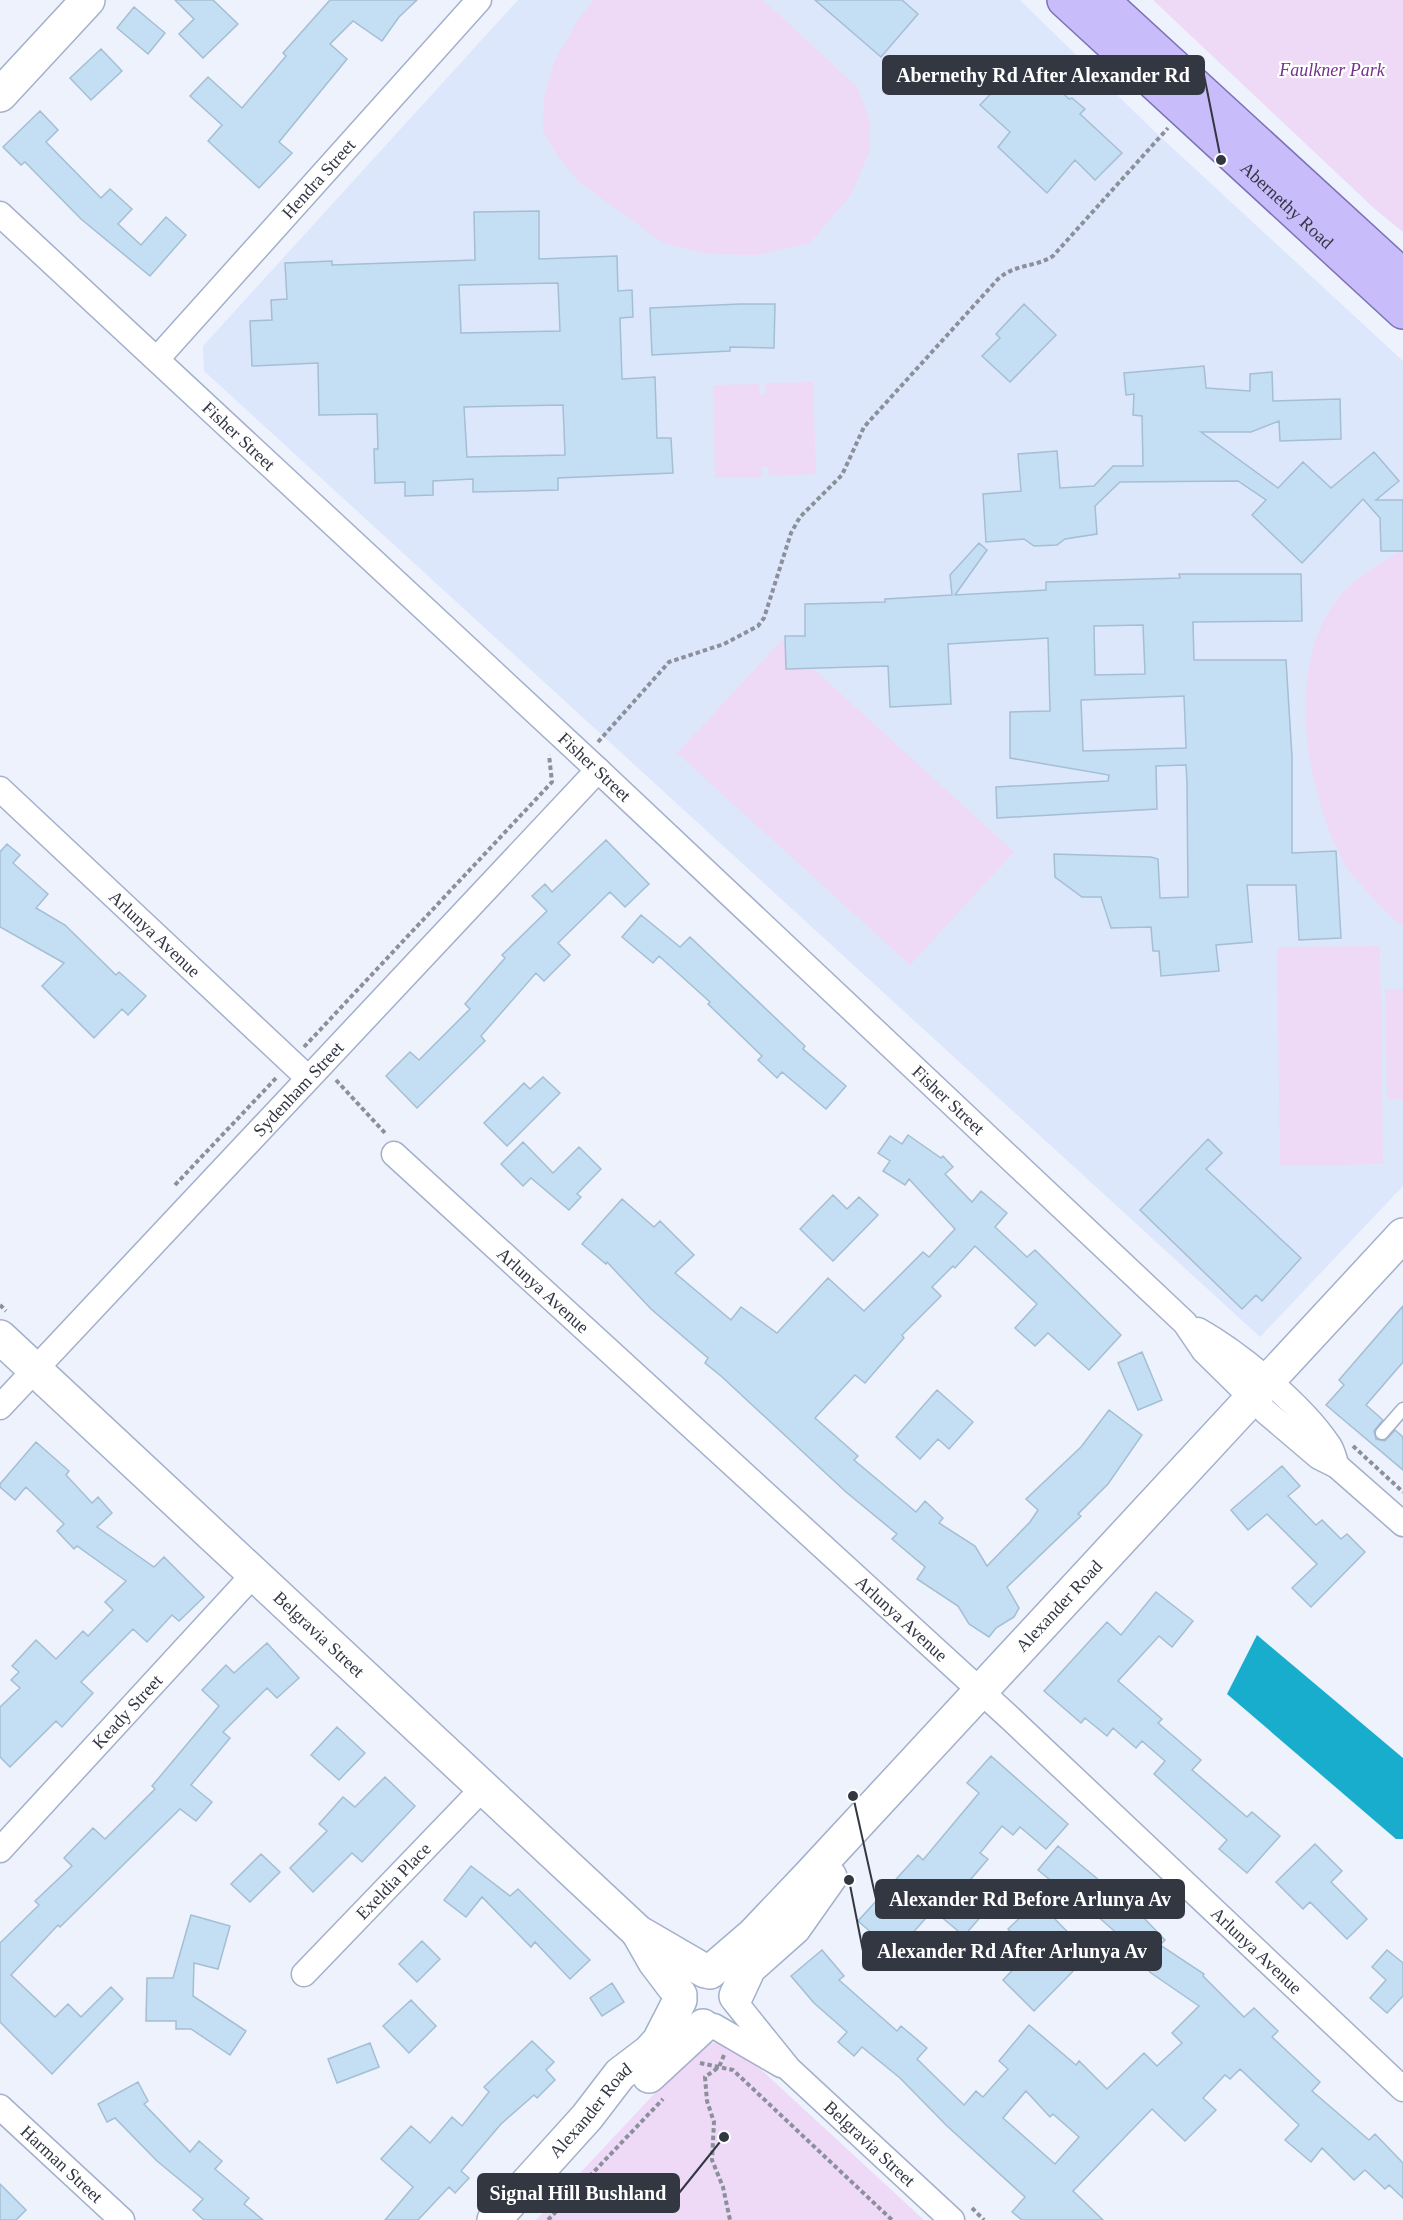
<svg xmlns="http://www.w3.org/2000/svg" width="1403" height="2220" viewBox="0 0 1403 2220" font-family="'Times New Roman',serif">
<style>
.built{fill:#dde7fc}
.green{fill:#eed9f7}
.water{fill:#18adcd}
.building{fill:#c4dff4;stroke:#a4bed3;stroke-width:1.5;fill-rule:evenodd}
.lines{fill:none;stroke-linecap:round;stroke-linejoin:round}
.lane-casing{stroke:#a4b0cb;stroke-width:15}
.street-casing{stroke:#a4b0cb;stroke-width:27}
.secondary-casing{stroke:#a4b0cb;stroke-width:36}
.primary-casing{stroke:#7c71b8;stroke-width:36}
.path{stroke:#8b909b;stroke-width:4;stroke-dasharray:4.5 3;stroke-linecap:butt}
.lane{stroke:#fff;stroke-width:12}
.street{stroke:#fff;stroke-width:24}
.secondary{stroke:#fff;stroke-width:33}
.primary{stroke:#c8bcfa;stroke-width:33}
.labels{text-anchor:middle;stroke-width:4.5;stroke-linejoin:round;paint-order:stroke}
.park-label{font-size:18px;font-style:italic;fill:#73328b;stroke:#fff}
.street-label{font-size:18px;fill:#323742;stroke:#fff}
.leader{fill:none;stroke:#323742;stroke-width:2}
.callout-dot{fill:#323742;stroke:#fff;stroke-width:2}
.callout{fill:#323742;stroke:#323742;stroke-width:2}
.callout-label{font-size:20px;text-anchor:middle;font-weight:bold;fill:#fff}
</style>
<rect width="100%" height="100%" fill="#edf2fd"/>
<path class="built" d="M518,0h502l132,129 251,232v825l-143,151 -1056,-966 -1,-25z"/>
<path class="green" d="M594,0h169l94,87 12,31 1,32 -19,45 -41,48 -53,12 -51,-1 -43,-11 -84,-61 -21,-25 -15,-26 1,-35 11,-36 24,-42z
M1153,0h250v232l-27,-22z
M813,382l3,92 -47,2 -1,-9h-6v10l-47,1 -2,-93 46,-1 1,11 6,-1v-11z
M1403,550v376c-12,-7 -20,-17 -30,-28 -8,-10 -20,-20 -27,-31 -39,-71 -62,-195 -11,-265 18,-24 43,-38 68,-52z
M782,640l232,212 -104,113 -233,-212z
M1380,946l3,218 -103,2 -3,-219z
M1385,989h18v110h-16z
M702,2043h26l16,11 180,166h-388z"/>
<path class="water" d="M1257,1635l146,123v81h-7l-169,-145z"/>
<path class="building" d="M175,0h38l25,24 -35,34 -24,-24 15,-15z
M330,0h87l-18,17 -17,24 -29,-20 -23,23 17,15 -68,83 13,11 -33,35 -51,-47 14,-16 -32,-29 18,-19 34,31 44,-52 -3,-3z
M815,0h87l16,14 -37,43z
M134,7l31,26 -17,21 -31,-26z
M101,49l21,22 -31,29 -21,-22z
M1032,65l37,34 3,-1 13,11 -5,5 42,39 -27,27 -20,-20 -28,33 -49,-46 12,-15 -30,-27 26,-27 6,6z
M40,111l18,19 -12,12 55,56 9,-9 22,20 -14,15 23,21 25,-28 20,18 -36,41 -69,-57 -56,-57 -4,3 -18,-18z
M539,211v48l78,-3 1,35 14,-1 1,27 -13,1 2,61 33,-2 2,61h14l2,35 -115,5v12l-85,2v-13l-40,2v14l-28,1v-14l-30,1 -1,-34h4l-1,-35 -58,1 -1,-52 -66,3 -2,-45 22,-1 -1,-20 16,-1 -2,-36 47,-2v4l143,-5 -1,-48zM558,283l2,48 -99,2 -2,-48zM563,405l2,50 -98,2 -3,-50z
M740,304h35l-1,44 -44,-1v4l-78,4 -2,-47z
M1024,304l32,31 -46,47 -28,-26 18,-18 -4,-4z
M1204,366l2,22 44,3v-17l22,-2 1,29 67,-2 1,40 -61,2 -1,-20 -28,11h-50l77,56 25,-26 28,26 43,-36 25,29 -23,19h27v51h-22l-1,-33 -17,-19 -61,64 -50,-48 14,-15 -28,-19 -118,1 -25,24 2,28 -32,5 -8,6 -23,1 -10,-7 -38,3 -3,-48 38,-3 -3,-37 39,-3 3,37 34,-2 19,-20h30l-1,-50 -9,-1 1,-21 -8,1 -2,-22z
M979,543l8,7 -32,45 91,-5v-8l134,-4 -1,-4h122l1,47 -109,1 1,38h92l6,97v96l44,-2 5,87 -42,2 -3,-55h-49l5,57 -36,3 3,26 -58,5 -2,-25h-6l-2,-24 -40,1 -10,-31h-19l-27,-20 -1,-23 97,3 7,2 2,39 28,-1 -1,-114 -1,-18 -30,1 1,43 -160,9 -1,-31 112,-6 1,-6 -99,-17v-46l40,-1 -2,-73 -100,6 3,60 -61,3 -2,-41 -102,3 -1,-33h20v-32l80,-2v-3l67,-4 -2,-20zM1143,625l2,49 -50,1 -1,-49zM1184,696l2,52 -103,3 -2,-51z
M606,840l43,44 -24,23 -15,-15 -52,51 12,12 -26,26 -8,-8 -55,63 4,5 -68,67 -31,-32 24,-24 9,8 51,-51 -5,-5 40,-46 -3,-3 45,-44 -15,-15 13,-12 7,8z
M7,844l13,11 -7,8 35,31 -12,14 29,17 51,50 3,-3 27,24 -18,19 -6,-6 -28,29 -52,-52 22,-23 -64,-36v-75z
M641,915l39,32 10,-10 115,109 -2,3 43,37 -20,23 -44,-37 -5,6 -19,-18 4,-4 -54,-52 2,-2 -51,-46 -6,7 -31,-26z
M543,1077l17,16 -53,53 -23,-23 40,-40 6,6z
M908,1135l33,23 2,-2 10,11 -8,7 27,28 9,-11 26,22 -12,14 32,30 8,-7 86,85 -32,35 -41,-37 -13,13 -20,-18 22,-24 -62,-58 -20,22 -2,-2 -21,21 9,9 -39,39 2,3 -39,45 -10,-8 -40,43 43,38 -4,4 62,52 9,-11 18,17 -4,5 36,23 12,20 43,-44 8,-12 -12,-11 55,-52 28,-37 33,25 -34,49 -30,30 3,2 -74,71 12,21 -5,9 -18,11 -7,9 -20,-13 -11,-18 -41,-27 8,-12 -33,-28 5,-5 -51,-42 -125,-116 -16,-13 3,-5 -57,-49 -44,-47 -1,2 -24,-20 40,-45 32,28 6,-6 34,34 -19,18 56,47 10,-13 36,26 51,-55 36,33 59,-59 6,5 26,-28 -46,-50 -4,6 -22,-14 7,-10 -12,-8 12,-17 12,8z
M1208,1139l14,14 -16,16 95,89 -39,43 -6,-6 -14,14 -102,-99z
M523,1142l30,31 26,-26 22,22 -24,25 4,3 -12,13 -38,-32 -8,8 -22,-22z
M833,1195l14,14 12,-12 19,18 -45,46 -33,-32z
M1403,1306v56l-37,43 17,15 -9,11 2,8 9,2 10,-11 8,7v33l-77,-65 18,-20 -5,-5z
M1142,1352l20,48 -24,10 -20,-47z
M937,1390l36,32 -24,27 -11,-10 -18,20 -24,-22z
M36,1442l33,29 -3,4 26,28 6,-6 14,16 -15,14 57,40 10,-10 40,40 -25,24 -7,-6 -25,27 -14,-13 -52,53 12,11 -31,34 -6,-6 -46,46 -10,-10v-50l20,-19 -9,-8 8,-8 -7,-6 24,-26 20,19 27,-28 5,5 25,-26 -8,-8 21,-21 -49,-35 -3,3 -17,-18 7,-7 -38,-37 -11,13 -15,-13v-3z
M1282,1466l18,20 -12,10 28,29 6,-5 19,19 6,-5 18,18 -54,55 -19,-19 25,-24 -50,-50 -19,16 -17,-20z
M1156,1592l37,29 -21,26 -13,-11 -41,45 44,38 -4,4 43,37 -9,10 55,47 5,-5 28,24 -33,37 -28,-24 8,-9 -73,-66 11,-13 -23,-20 -6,7 -23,-20 -6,8 -22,-18 -4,5 -37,-32 63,-69 14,13z
M267,1643l32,35 -22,20 -10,-10 -44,44 7,6 -39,47 21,17 -16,19 -16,-12 -120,118 -2,-2 -47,50 44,42 13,-13 13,13 30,-30 12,12 -71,75 -52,-52v-79l39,-38 -4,-4 37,-35 -8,-8 29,-30 12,11 50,-50 -3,-3 67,-80 -17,-16 24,-25 8,8z
M337,1727l28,26 -26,27 -28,-25z
M991,1756l77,68 -22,25 -26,-22 -7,8 -11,-9 -22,27 8,6 -23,27 24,21 -25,29 -31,-26 -38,43 -37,-32 60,-66 5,5 56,-67 -12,-10z
M385,1777l30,29 -53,56 -10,-9 -39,39 -23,-24 37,-37 -8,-7 24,-27 12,10z
M1315,1844l27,27 -11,11 36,37 -20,20 -37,-37 -7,7 -27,-27z
M1058,1846l84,70 23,24 -5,5 44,29 -1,2 41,41 10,-9 24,23 -6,6 48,45 -8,9 57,49 6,-6 28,29v35l-14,-13 -4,4 -20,-19 -11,10 -32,-32 -11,14 -26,-22 14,-15 -59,-56 -10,10 -5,-4 -22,23 13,12 -31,31 -33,-32 -79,82 30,29h-81l-10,-8 13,-15 -79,-72 -46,-47 -38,-31 -8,9 -16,-14 9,-10 -33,-29 -23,-27 31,-26 22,26 -5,4 58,51 4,-5 26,22 -10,11 47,46 12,-14 7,6 25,-28 -9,-8 30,-36 47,40 3,-4 28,28 37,-36 13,13 25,-23 -10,-10 27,-27 -48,-33 -34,-33 3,-4 -48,-42 -19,23 31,32 -11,10 6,6 -45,46 -31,-31 27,-28 -22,-23 47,-45 -17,-14zM1026,2091l24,26 3,-3 26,23 -24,27 -52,-46z
M261,1854l19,18 -30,30 -19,-18z
M471,1866l39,30 8,-7 72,71 -20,19 -35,-37 -4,5 -49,-50 -16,20 -22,-17z
M191,1915l39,11 -12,43 -24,-6 -1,33 53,35 -16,24 -39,-26h-15v-8h-30l1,-43h26z
M422,1941l18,18 -23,23 -18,-18z
M1387,1950l16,13v33l-16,17 -17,-15 16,-18 -14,-13z
M612,1983l12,19 -22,14 -12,-18z
M411,2000l25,26 -27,27 -26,-27z
M532,2041l22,21 -8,8 9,10 -18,18 -3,-3 -33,29 -40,47 8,7 -14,15 -6,-6 -31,33h-33l28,-33 -32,-28 30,-33 19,17 22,-26 10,9 27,-34 -5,-5z
M370,2043l9,24 -42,16 -9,-24z
M138,2082l10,19 -4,3 46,48 9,-11 23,20 -7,8 34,29 -5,6 19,16h-59l-11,-10 10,-11 -46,-38 -42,-43 -8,4 -9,-18z
M0,2184l26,26 -10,10h-16z"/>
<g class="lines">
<defs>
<path id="lane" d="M1382,1433l21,-24"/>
<g id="street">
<path id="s1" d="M0,214l598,556 587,553 19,28 62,61 53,45 18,9 66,58"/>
<path id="s2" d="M157,359l322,-359"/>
<path id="s3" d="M0,789l308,289"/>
<path id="s4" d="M394,1154l616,564 393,371"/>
<path d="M1198,1330c41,23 103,74 130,114 5,6 6,15 9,22"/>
<path id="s5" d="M0,1407l598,-637"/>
<path id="s6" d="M0,1850l254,-276"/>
<path id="s7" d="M304,1974l179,-186"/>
<path id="s8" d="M735,2002l54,67 163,151"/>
<path d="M714,2026l67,39"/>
<path id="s9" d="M0,2107l122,113"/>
</g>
<g id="secondary">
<path d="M0,95l88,-95"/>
<path id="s10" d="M0,1337l638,595 67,39"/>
<path d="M639,1934l16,28 25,33"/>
<path id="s11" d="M710,1972l43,-37 57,-60 593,-640"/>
<path d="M736,1996l13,-28 45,-40 36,-51"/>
<path d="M649,2076l54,-50"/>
<path id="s12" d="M494,2220l93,-103 33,-43 29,-22 10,-11 21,-41"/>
</g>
<g id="primary">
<path id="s13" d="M1064,0l339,312"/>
<path d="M1102,0l301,276"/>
</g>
</defs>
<use href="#lane" class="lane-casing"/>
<use href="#street" class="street-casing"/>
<use href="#secondary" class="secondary-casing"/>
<use href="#primary" class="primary-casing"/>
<path class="path" d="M598,742l71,-80 55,-18 34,-18 6,-8 27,-85 9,-16 42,-42 22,-48 134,-148c19,-16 36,-11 55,-23l115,-128
M304,1047l248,-265 -3,-27
M336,1080l50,54
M175,1185l102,-108
M0,1305l6,6
M1353,1446l50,46
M724,2055l-5,12 -14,10 2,24 7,21 -2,38 11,27 7,33
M700,2063l33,7 159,150
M972,2208l12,12
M548,2220l115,-121"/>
<use href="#lane" class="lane"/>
<use href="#street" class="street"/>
<use href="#secondary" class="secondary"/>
<use href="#primary" class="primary"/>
</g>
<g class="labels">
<g class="park-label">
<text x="1332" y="76">Faulkner Park</text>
</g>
<g class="street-label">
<text dy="6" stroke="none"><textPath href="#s2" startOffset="242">Hendra Street</textPath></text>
<text dy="6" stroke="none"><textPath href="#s13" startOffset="303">Abernethy Road</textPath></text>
<text dy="6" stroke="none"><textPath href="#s1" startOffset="326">Fisher Street</textPath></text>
<text dy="6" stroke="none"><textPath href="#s1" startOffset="812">Fisher Street</textPath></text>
<text dy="6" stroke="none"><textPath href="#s3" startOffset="212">Arlunya Avenue</textPath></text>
<text dy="6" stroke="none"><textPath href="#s5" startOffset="436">Sydenham Street</textPath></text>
<text dy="6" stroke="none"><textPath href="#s1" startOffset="1298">Fisher Street</textPath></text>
<text dy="6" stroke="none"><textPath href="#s4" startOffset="202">Arlunya Avenue</textPath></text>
<text dy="6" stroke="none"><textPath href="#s11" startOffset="506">Alexander Road</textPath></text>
<text dy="6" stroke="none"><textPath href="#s4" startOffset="688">Arlunya Avenue</textPath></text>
<text dy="6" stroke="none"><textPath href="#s10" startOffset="436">Belgravia Street</textPath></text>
<text dy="6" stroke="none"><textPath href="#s6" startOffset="188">Keady Street</textPath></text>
<text dy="6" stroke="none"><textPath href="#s7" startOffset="129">Exeldia Place</textPath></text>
<text dy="6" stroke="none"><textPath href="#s4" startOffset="1174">Arlunya Avenue</textPath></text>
<text dy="6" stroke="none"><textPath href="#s12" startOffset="146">Alexander Road</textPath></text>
<text dy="6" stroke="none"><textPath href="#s8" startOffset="196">Belgravia Street</textPath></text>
<text dy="6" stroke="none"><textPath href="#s9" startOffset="84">Harman Street</textPath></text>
</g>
</g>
<path class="leader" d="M1221 160L1204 75M853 1796L876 1899M849 1880L863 1951M724 2137L679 2193"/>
<g class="callout-dot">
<circle cx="1221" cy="160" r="6"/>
<circle cx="853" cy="1796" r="6"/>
<circle cx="849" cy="1880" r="6"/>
<circle cx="724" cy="2137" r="6"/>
</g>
<g class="callout">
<rect x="883" y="56" width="321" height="38" rx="6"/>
<rect x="876" y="1880" width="308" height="38" rx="6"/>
<rect x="863" y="1932" width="298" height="38" rx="6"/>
<rect x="478" y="2174" width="201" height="38" rx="6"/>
</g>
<g class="callout-label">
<text x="1043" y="82">Abernethy Rd After Alexander Rd</text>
<text x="1030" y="1906">Alexander Rd Before Arlunya Av</text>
<text x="1012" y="1958">Alexander Rd After Arlunya Av</text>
<text x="578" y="2200">Signal Hill Bushland</text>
</g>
</svg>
